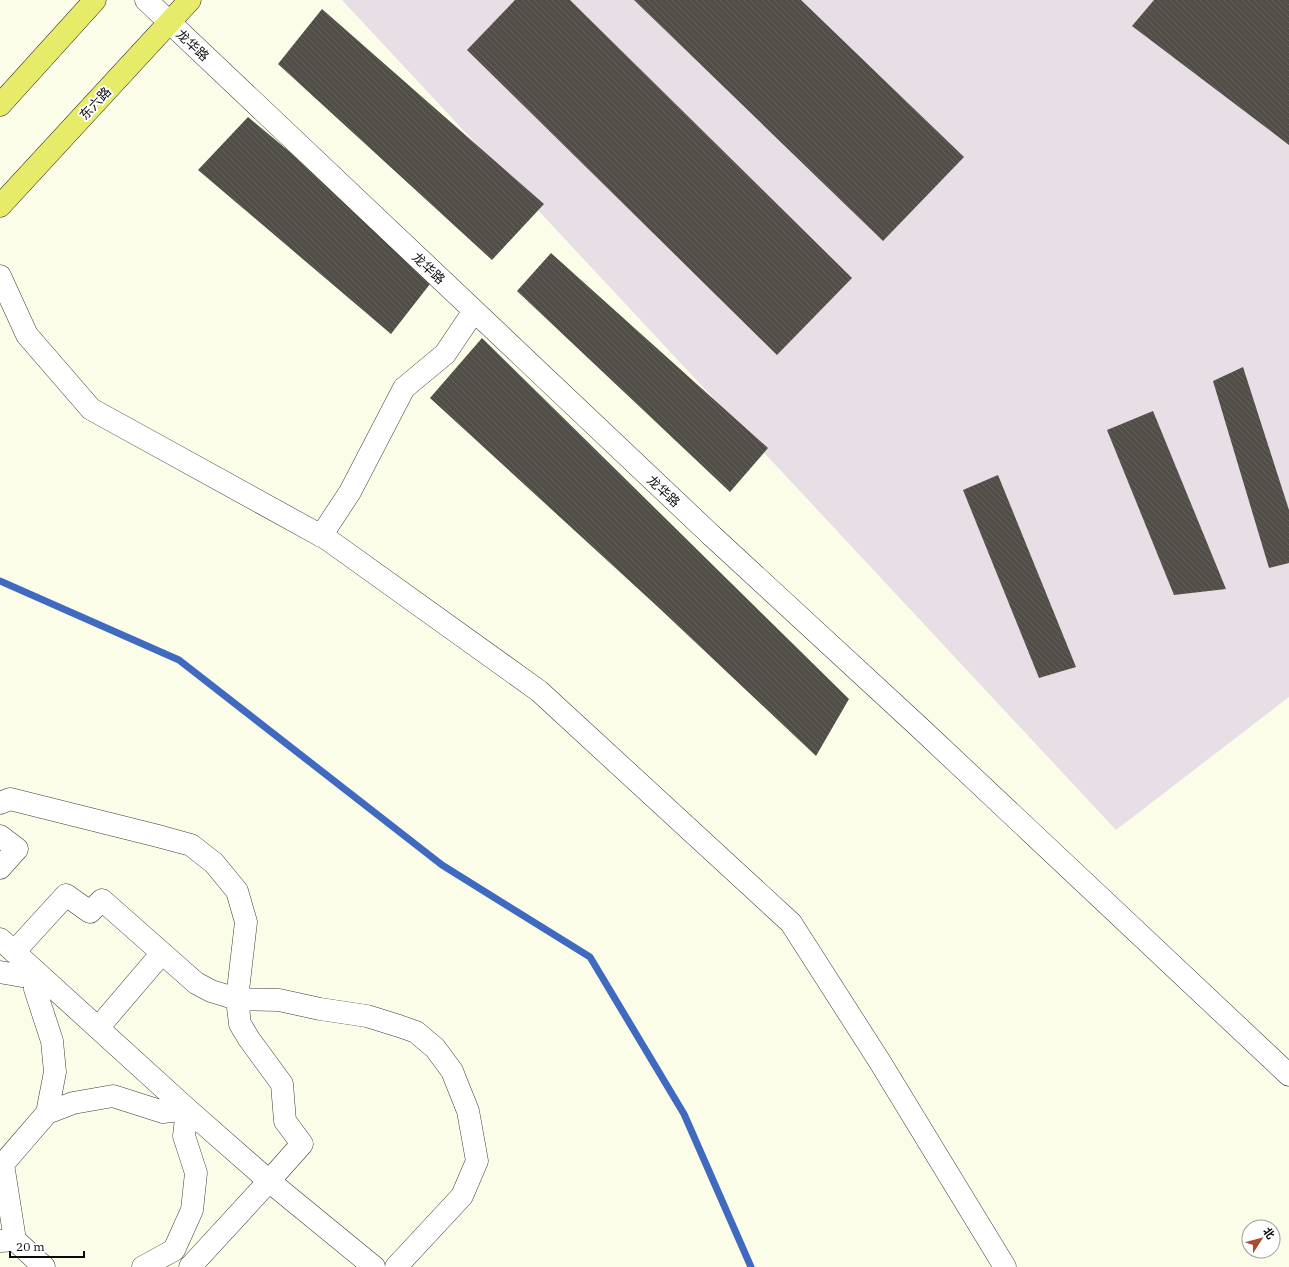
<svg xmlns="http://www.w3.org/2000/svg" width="1289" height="1267" viewBox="0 0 1289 1267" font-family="'IBM Plex Serif','Noto Sans SC',serif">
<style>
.industrial{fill:#e8dee6}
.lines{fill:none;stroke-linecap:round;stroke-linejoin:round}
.stream{stroke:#406abf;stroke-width:7}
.building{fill:url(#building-back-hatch)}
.minor-casing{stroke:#3c3c3c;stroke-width:23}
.tertiary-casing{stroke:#3c3c3c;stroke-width:23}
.primary-casing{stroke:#1a1a1a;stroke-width:23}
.minor{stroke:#fff;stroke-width:22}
.tertiary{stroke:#fff;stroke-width:22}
.primary{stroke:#e7eb6a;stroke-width:22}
.labels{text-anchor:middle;stroke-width:4;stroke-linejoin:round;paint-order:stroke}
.street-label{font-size:13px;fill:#090909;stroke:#fff}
</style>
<defs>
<pattern id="building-back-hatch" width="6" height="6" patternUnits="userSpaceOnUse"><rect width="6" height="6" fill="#514d47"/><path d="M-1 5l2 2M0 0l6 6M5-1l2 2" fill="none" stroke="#65625d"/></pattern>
</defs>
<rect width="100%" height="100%" fill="#fbfde8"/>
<path class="industrial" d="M342,0h947v697l-173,133z"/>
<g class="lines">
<path class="stream" d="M0,581l179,79 263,205 148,92 94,157 67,153"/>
</g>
<path class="building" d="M515,0h55l282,278 -75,77 -310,-305z
M634,0h167l163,157 -81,84z
M1154,0h135v145l-157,-119z
M322,9l222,195 -52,56 -214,-196z
M248,117l189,158 -46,59 -193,-164z
M551,253l217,195 -38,44 -213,-201z
M482,338l367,361 -33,57 -158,-149 -228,-209z
M1243,367l46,143v53l-20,5 -56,-187z
M1153,411l73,178 -52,6 -67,-165z
M998,475l78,192 -37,11 -76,-188z"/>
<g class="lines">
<defs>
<path id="minor" d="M0,276l27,59 64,74 236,130 212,152 252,232 89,139 125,205
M711,535l207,191 371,349
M321,536l29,-44 54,-104 41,-34 29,-43
M0,803l10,-4 148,37 33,9 23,18 23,28 9,31 -9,77 -26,-8 -15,-8 -94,-83 -12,12 -24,-17 -52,57
M0,836l17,13 -17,19
M0,939l187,170 82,72 -79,86
M0,972l22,4 13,-5v18l17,52 3,31 -8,41
M98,1028l64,-75
M15,1240l-12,-76 44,-51 26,-10 40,-7 50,16 24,-3 -3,27 12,37 -4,37 -18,40 -31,17
M1,1241l14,-1 29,27
M374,1267l-105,-86 33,-37 -17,-23 -3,-37 -33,-45 -9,-15 -3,-25 42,1 41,9 47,7 32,10 17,6 19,16 17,23 16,40 9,50 -15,35 -66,71"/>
<path id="tertiary" d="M146,0l565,535"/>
<path id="primary" d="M0,105l95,-105
M0,206l190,-206"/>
</defs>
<use href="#minor" class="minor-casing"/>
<use href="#tertiary" class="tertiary-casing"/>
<use href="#primary" class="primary-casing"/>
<use href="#minor" class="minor"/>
<use href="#tertiary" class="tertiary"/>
<use href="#primary" class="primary"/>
</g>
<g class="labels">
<g class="street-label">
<text transform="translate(193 45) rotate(43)" y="5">龙华路</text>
<text transform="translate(95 103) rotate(-47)" y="5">东六路</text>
<text transform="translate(429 268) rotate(43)" y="5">龙华路</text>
<text transform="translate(664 491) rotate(43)" y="5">龙华路</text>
</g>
</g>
<g transform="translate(1261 1239) rotate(54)"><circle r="19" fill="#ffffff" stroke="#9d9d9d"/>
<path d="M0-3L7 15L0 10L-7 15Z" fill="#aa4c30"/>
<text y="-6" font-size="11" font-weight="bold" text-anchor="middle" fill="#090909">北</text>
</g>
<path d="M10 1251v6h74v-6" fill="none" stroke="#090909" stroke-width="2"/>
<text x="16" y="1251" font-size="12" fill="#090909" stroke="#ffffff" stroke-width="3" paint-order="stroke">20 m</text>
</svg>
